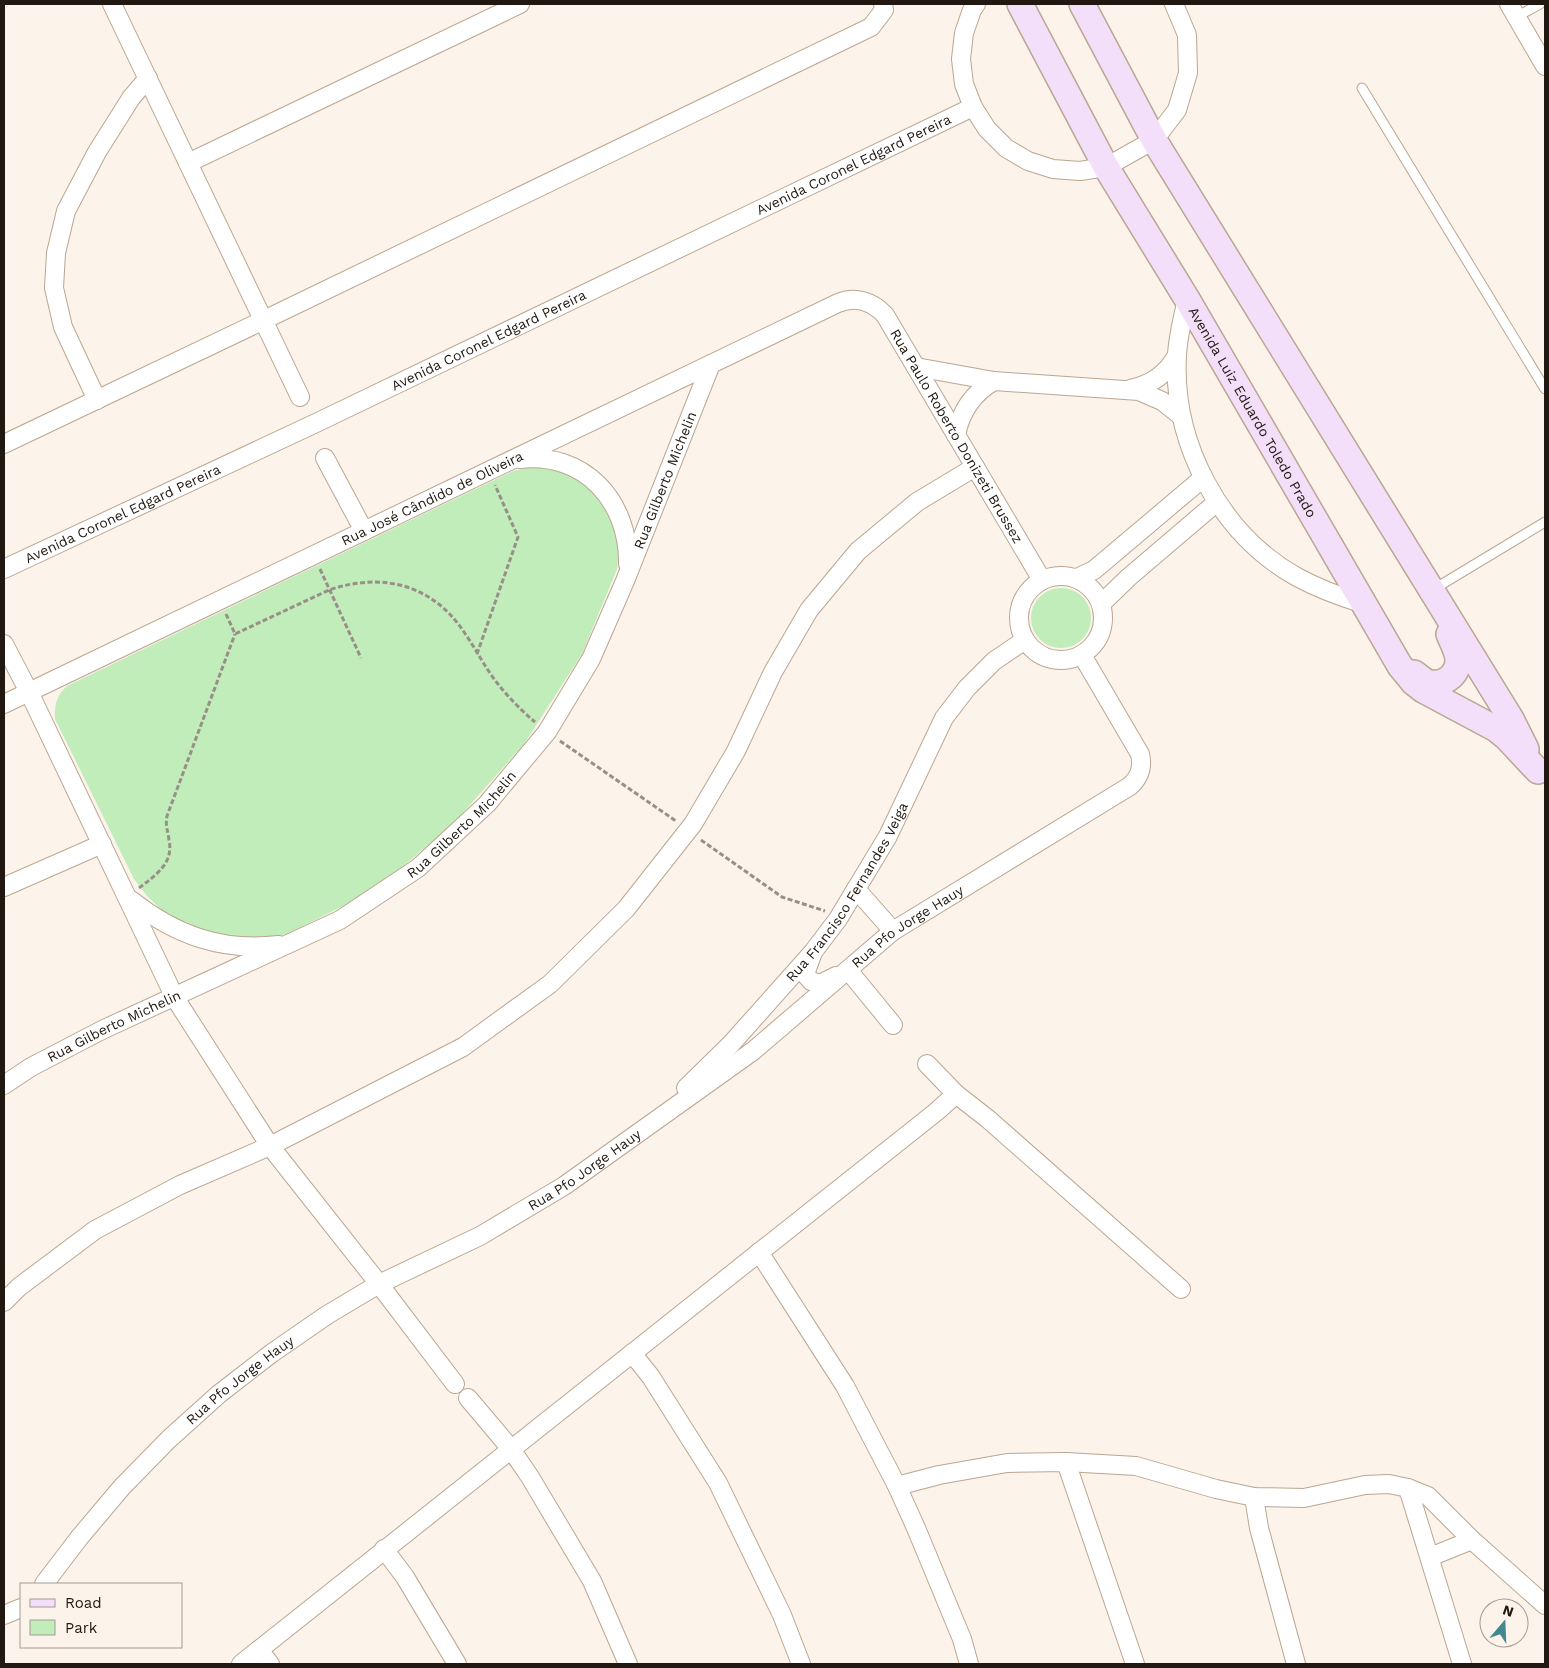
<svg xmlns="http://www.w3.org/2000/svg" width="1549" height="1668" viewBox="0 0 1549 1668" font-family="'Work Sans',sans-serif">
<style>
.green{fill:#c0edb9}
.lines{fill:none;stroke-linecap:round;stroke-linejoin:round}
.service-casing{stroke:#bba691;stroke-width:11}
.minor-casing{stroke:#bba691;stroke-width:20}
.secondary-casing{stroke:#bba691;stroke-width:28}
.path{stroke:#988f88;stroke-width:3;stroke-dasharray:5 2.5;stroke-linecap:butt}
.service{stroke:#fff;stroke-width:9}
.minor{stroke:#fff;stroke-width:18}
.secondary{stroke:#f4dffa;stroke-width:25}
.labels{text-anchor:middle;stroke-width:5;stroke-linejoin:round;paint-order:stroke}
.street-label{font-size:14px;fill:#201811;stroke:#fcf3eb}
</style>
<rect width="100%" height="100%" fill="#fcf3eb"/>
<path class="green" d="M539,467c22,3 42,10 58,26 4,5 7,12 10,17 12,22 14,34 10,59l-35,85 -58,90 -71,80 -51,43 -55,37 -60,30 -21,4h-44l-41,-15 -18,-12 -16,-15 -13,-17 -79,-160c-1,-14 2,-24 12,-33l446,-215 13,-3z
M1031 618a30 30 0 1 1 60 0a30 30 0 1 1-60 0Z"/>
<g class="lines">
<defs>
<path id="service" d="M1516,17l24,-13
M1362,88l183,301
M1434,589l111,-67"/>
<g id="minor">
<path d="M112,4l188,393"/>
<path d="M976,4l-4,6 -8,23 -3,26 3,25 9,23 14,22 19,19 22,13 25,8 27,2 26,-4 48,-27 23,-30 11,-37 -1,-38 -13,-31"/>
<path d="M1509,4l36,62"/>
<path d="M188,163l332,-159"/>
<path d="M1187,299c-4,18 -9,37 -10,56 -5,88 43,179 120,222 22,12 44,20 67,27"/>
<path d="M916,367l78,14 145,10 23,10 19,15"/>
<path d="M1130,389c21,-4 37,-15 47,-34"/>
<path d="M97,400l-34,-73 -9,-39 2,-35 10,-42 31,-59 34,-54 17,-20"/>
<path d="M956,435c5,-25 17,-42 38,-54"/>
<path d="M4,444l260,-124 607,-293 13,-17 -1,-6"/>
<path d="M325,458l39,73"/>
<path d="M519,459c65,-8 110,42 109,105"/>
<path id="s1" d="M4,569l312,-146 657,-316"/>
<circle cx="1061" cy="618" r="42"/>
<path d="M1077,578l17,-8 109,-92"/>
<path d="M1102,603l27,-26 88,-75"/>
<path d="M4,644l25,48 146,306 95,148 109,138 76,100"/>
<path id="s2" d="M4,704l834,-401c17,-7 34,-2 47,12l157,265"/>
<path d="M4,887l98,-43"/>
<path d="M856,889l37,42"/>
<path d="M131,900c44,35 91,52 148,45"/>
<path d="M812,955l-7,19 6,7 9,3 16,-8"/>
<path d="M848,970l45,55"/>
<path d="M927,1064l29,30 32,25 193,170"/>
<path id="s3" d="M4,1085l27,-18 71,-37 238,-110 78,-52 69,-64 60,-72 44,-73 34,-78 86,-217"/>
<path id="s4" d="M686,1088l45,-44 82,-92 25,-33 50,-83 56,-118 23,-30 27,-27 31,-21"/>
<path d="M759,1252l86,134 52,100 19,42 46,111 7,25"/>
<path d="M4,1302l15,-15 76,-57 85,-45 90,-39 193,-99 87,-63 76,-75 67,-85 43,-73 37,-79 36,-62 49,-59 59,-49 58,-35"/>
<path d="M632,1353l19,24 67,106 64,132 19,49"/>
<path d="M468,1398l43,51 19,28 62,104 36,83"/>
<path d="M1066,1462l69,202"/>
<path d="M897,1486l42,-11 68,-12 59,-1 70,4 80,23 38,8 50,1 61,-13 24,-1 19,4 54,176"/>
<path d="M1408,1488l20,8 44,44 73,65"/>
<path d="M1254,1497l5,31 37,136"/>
<path d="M384,1549l21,28 52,87"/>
<path d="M1430,1557l42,-17"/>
<path id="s5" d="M44,1584l35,-46 43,-51 47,-48 50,-45 53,-41 55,-38 52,-31 101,-48 84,-50 189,-135 140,-120 237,-145c10,-9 13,-19 10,-32l-58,-99"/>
<path d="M4,1615l17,-7"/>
<path d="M259,1650l11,14"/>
<path d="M241,1664l695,-552 20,-18"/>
</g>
<g id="secondary">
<path id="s6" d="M1020,4l86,163 81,132 213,367 14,17 9,7 73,39 10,8 32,34"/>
<path d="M1082,4l72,136 357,579 15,30"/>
<path d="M1414,673c5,3 8,7 13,9 15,5 31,-6 31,-22 0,-8 -6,-18 -9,-26"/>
</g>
</defs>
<use href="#service" class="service-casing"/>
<use href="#minor" class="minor-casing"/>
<use href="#secondary" class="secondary-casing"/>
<path class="path" d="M320,569l41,89
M226,614l9,20 94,-44c53,-18 103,-6 135,42 12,17 21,36 34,52 11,14 24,27 37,38
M477,654l41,-117 -23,-52
M560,741l116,80
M701,840l81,57 43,14
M139,888c17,-13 35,-25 30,-48 -1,-9 -4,-15 -2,-24l68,-182"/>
<use href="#service" class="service"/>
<use href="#minor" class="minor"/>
<use href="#secondary" class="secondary"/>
</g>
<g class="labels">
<g class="street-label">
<text dy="5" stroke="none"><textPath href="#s1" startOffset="941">Avenida Coronel Edgard Pereira</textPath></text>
<text dy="5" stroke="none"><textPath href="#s1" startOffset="536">Avenida Coronel Edgard Pereira</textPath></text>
<text dy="5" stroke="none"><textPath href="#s6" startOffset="470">Avenida Luiz Eduardo Toledo Prado</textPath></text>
<text dy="5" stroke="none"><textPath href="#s2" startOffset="1118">Rua Paulo Roberto Donizeti Brussez</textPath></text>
<text dy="5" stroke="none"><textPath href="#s3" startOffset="935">Rua Gilberto Michelin</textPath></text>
<text dy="5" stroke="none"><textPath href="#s2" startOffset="475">Rua José Cândido de Oliveira</textPath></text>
<text dy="5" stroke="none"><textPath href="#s1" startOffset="131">Avenida Coronel Edgard Pereira</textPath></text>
<text dy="5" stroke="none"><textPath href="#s3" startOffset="530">Rua Gilberto Michelin</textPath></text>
<text dy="5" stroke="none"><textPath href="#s4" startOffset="255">Rua Francisco Fernandes Veiga</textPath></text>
<text dy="5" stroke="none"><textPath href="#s5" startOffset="1094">Rua Pfo Jorge Hauy</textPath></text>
<text dy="5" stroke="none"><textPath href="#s3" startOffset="125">Rua Gilberto Michelin</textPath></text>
<text dy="5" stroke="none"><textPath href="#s5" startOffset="689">Rua Pfo Jorge Hauy</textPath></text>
<text dy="5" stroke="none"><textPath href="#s5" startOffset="284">Rua Pfo Jorge Hauy</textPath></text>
</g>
</g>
<rect width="1549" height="1668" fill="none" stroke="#201811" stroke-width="10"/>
<rect x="20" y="1583" width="162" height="65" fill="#fcf3eb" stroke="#a49b94"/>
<rect x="30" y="1599" width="25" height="8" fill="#f4dffa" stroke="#a49b94"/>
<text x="65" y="1608" font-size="15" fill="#201811">Road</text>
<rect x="30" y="1620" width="25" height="15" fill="#c0edb9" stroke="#a49b94"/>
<text x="65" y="1633" font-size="15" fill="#201811">Park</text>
<g transform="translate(1504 1623) rotate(19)"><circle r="24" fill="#fcf3eb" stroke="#a49b94"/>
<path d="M0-4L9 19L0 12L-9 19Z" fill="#418890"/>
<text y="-8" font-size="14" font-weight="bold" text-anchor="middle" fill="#201811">N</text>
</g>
</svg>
